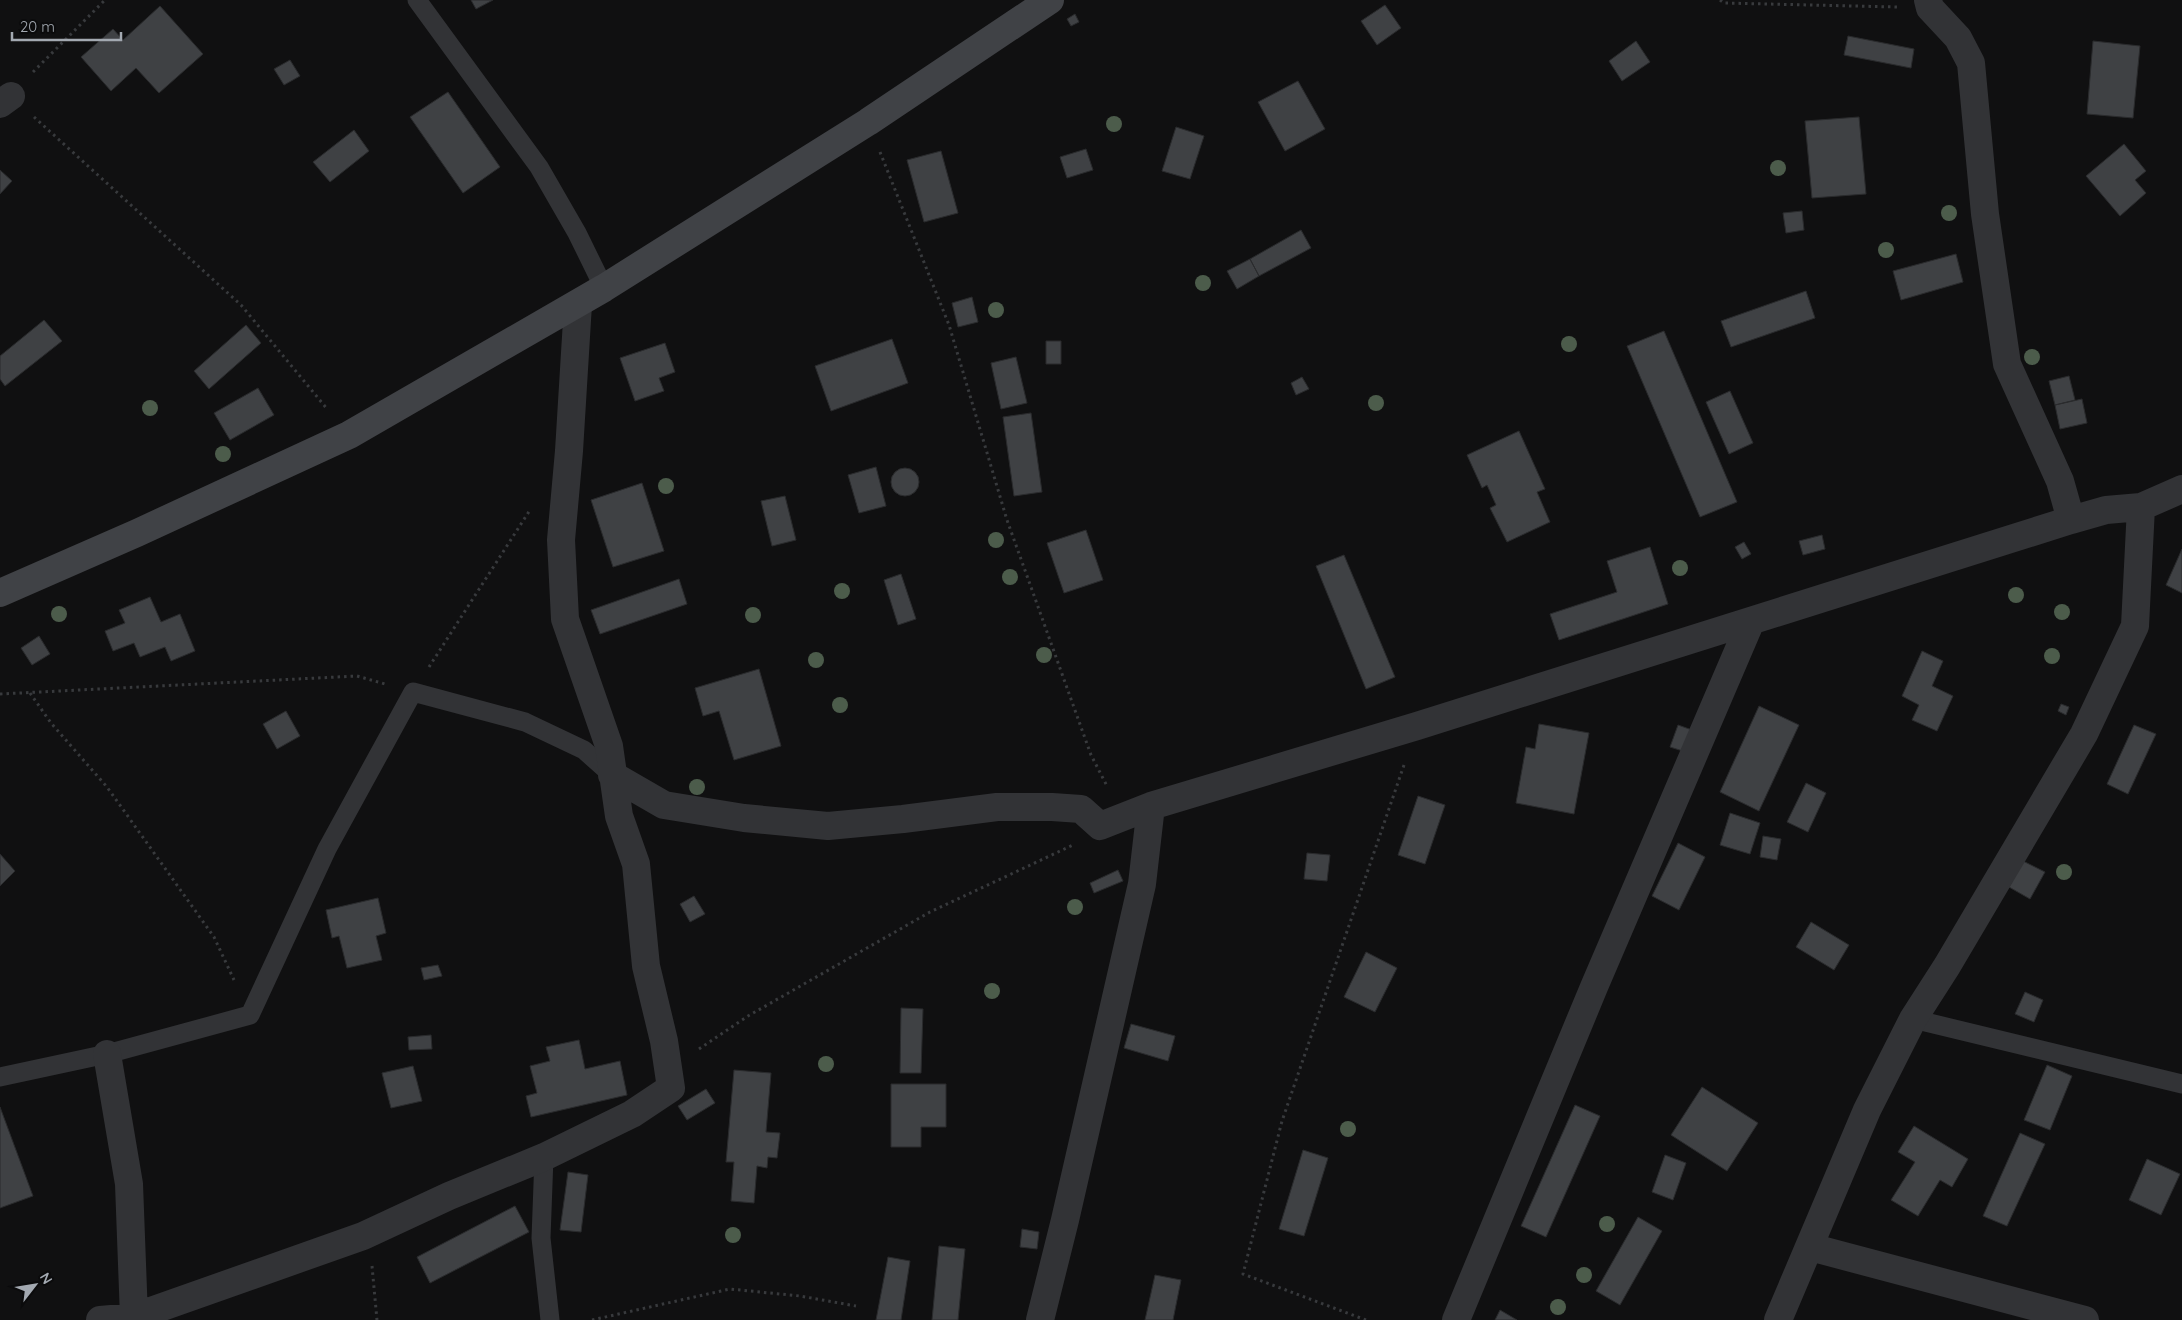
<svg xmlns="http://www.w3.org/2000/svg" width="2182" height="1320" viewBox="0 0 2182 1320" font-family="Quicksand,sans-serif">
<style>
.building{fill:#3f4144;stroke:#2a2b2d}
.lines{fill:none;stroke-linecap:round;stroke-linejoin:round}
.path{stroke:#383a3d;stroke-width:3;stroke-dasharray:2.5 4;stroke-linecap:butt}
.lane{stroke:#323336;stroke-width:19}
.street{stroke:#323336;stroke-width:28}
.secondary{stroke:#404246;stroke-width:28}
.tree{fill:#4c5c4b}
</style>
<rect width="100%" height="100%" fill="#101011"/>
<path class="building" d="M471,0h22l-17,9z
M1385,5l16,23 -24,17 -16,-24z
M160,6l43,48 -44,39 -23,-25 -25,23 -30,-34 32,-28 10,11z
M1075,14l4,8 -8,4 -4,-7z
M1848,36l66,13 -3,19 -67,-13z
M1636,41l14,21 -28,19 -13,-20z
M2093,41l47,5 -7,72 -46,-4z
M290,60l10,16 -16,9 -10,-16z
M1298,81l27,48 -40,22 -27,-49z
M448,92l52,75 -37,26 -53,-76z
M1859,117l7,77 -54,4 -7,-77z
M1176,127l28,9 -14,43 -28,-8z
M354,130l15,21 -39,31 -17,-20z
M2124,144l22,27 -11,9 11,13 -26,23 -34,-40z
M1086,149l7,21 -26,8 -7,-21z
M941,151l17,62 -34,9 -17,-62z
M0,170l12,11 -12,13z
M1802,211l2,19 -18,3 -3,-20z
M1301,230l10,18 -52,28 -9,-17z
M1956,254l7,28 -62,18 -8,-29z
M1250,259l9,17 -22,13 -10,-18z
M1806,291l9,27 -84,29 -10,-26z
M972,297l6,25 -20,5 -6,-24z
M44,320l18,21 -57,45 -5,-7v-23z
M246,325l15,18 -52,46 -15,-18z
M1664,331l73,171 -37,15 -73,-171z
M892,339l16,44 -77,28 -16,-45z
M1046,341h15v23h-15z
M665,343l10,29 -16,6 5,13 -29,10 -15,-43z
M1016,357l11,46 -26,6 -10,-46z
M2069,376l6,24 -20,5 -6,-24z
M1302,377l7,12 -13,6 -5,-12z
M258,388l16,27 -44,25 -16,-27z
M1730,391l23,52 -24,11 -23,-52z
M2082,399l5,24 -27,6 -5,-24z
M1031,413l11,79 -28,4 -11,-79z
M1519,431l26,58 -8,3 13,30 -43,20 -17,-34 6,-3 -9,-20 -5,3 -15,-33z
M876,467l10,39 -27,7 -11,-38z
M891 482a14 14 0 1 1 28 0a14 14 0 1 1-28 0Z
M642,483l22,68 -51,16 -22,-67z
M785,496l11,44 -24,6 -11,-45z
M1086,530l17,50 -39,13 -17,-50z
M1822,535l3,14 -22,6 -4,-14z
M1744,542l7,12 -9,5 -7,-12z
M1650,547l18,57 -109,36 -9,-26 67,-22 -10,-31z
M2182,549v44l-16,-8z
M1344,555l51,122 -29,12 -50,-123z
M901,574l15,45 -18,6 -14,-45z
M679,579l8,25 -87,30 -9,-24z
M150,597l11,25 19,-8 15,37 -24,10 -6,-14 -25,10 -6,-14 -21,8 -8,-20 20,-8 -6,-13z
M39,636l11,18 -18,11 -11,-17z
M1922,651l21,10 -11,25 21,10 -16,35 -25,-11 7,-15 -17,-9z
M759,669l22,77 -47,14 -15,-49 -16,5 -8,-28z
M2061,704l8,3 -3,8 -8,-4z
M1759,706l40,19 -40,86 -39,-19z
M286,711l14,25 -23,13 -14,-25z
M1539,724l50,9 -15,81 -58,-11 10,-56 9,2z
M1678,725l14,5 -6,22 -16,-5z
M2134,725l22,9 -28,60 -21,-10z
M1806,783l20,10 -18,39 -21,-10z
M1418,796l27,9 -20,59 -27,-9z
M1730,813l30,10 -10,31 -30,-9z
M1763,836l18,3 -4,21 -17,-3z
M1678,843l27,14 -26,53 -27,-14z
M1307,853l23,2 -3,26 -23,-2z
M0,854l15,17 -15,15z
M2023,861l22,11 -15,27 -21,-12z
M1118,870l5,11 -29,12 -4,-10z
M694,896l11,18 -15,8 -10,-18z
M378,898l8,35 -10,3 6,24 -35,8 -8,-32 -7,2 -6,-28z
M1811,922l38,23 -15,25 -38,-23z
M1366,952l31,16 -22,44 -31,-15z
M438,965l4,11 -18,4 -3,-12z
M2025,992l18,8 -9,22 -19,-8z
M901,1008l22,1 -2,64h-21z
M1131,1024l44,12 -7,25 -44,-13z
M431,1035l1,14 -23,1 -1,-13z
M579,1040l6,29 35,-8 7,34 -96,22 -5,-21 11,-3 -7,-27 20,-5 -4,-14z
M2047,1065l25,11 -22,54 -26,-10z
M413,1066l9,35 -31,7 -9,-35z
M734,1070l37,3 -5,59 14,1 -3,25 -9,-1 -1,11 -10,-2 -3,37 -23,-2 3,-39h-8z
M891,1084h55v43h-25v20h-30z
M1702,1087l56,36 -31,48 -56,-36z
M706,1089l9,14 -28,17 -9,-14z
M1575,1105l25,11 -54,121 -25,-11z
M0,1107l33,89 -33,12z
M1914,1126l54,33 -16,28 -12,-7 -22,36 -27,-16 24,-38 -17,-10z
M2020,1133l25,11 -38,82 -24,-10z
M1303,1150l25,8 -24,78 -25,-7z
M1665,1155l21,8 -13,37 -21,-8z
M2147,1159l33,15 -19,41 -32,-15z
M568,1172l20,3 -7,57 -21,-2z
M515,1206l14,26 -99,51 -13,-26z
M1638,1217l24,14 -42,74 -24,-14z
M1022,1229l17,3 -2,17 -17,-2z
M939,1246l26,3 -7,71h-26z
M888,1257l22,4 -9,59h-25z
M1155,1275l26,5 -8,40h-28z
M1500,1310l17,10h-22z"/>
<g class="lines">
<path class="path" d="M1720,0l4,3 173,4
M33,72l72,-72
M34,117l207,188 87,105
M880,152l69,173 58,195 84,235 16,31
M429,667l101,-157
M30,693l21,30 56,64 107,150 20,43
M0,694l357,-18 28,8
M699,1049l49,-33 182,-104 143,-67
M372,1266l5,54
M592,1320l138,-31 70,7 56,10
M1366,1320l-123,-46 39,-153 122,-356"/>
<path class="lane" d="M417,0l122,167 38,66 27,55
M1913,1019l269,65
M0,1077l107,-23 143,-39 77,-166 86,-157 112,30 59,28 28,25
M544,1157l-3,81 9,82"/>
<path class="street" d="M1928,0l2,8 28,30 13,25 14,151 22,150 53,117 11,39
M0,104l11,-8
M612,775l52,30 80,13 84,8 75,-7 94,-12h55l29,2 19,17 51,-20 266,-80 654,-206 35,-10 35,-3 41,-18
M107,1054l22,130 5,133
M1810,1247l275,73
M100,1320l34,-3 229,-81 86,-40 95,-39 88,-43 39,-26 -7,-47 -18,-75 -10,-102 -17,-48 -10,-70 -44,-127 -4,-79 8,-89 9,-147
M1040,1320l25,-100 77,-336 9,-78
M1456,1320l138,-333 157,-366
M1778,1320l89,-210 46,-91 34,-53 137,-232 51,-108 6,-119"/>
<path class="secondary" d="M0,593l137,-60 212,-98 255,-147 264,-166 182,-122"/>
</g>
<g class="tree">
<circle cx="1114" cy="124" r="8"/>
<circle cx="1778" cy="168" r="8"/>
<circle cx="1949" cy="213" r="8"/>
<circle cx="1886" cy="250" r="8"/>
<circle cx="1203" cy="283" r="8"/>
<circle cx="996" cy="310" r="8"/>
<circle cx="1569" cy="344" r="8"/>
<circle cx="2032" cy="357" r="8"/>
<circle cx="1376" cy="403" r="8"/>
<circle cx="150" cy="408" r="8"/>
<circle cx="223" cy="454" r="8"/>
<circle cx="666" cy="486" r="8"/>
<circle cx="996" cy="540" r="8"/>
<circle cx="1680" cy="568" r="8"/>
<circle cx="1010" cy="577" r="8"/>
<circle cx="842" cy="591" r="8"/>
<circle cx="2016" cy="595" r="8"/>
<circle cx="2062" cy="612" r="8"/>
<circle cx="59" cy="614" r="8"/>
<circle cx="753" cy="615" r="8"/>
<circle cx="1044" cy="655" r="8"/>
<circle cx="2052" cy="656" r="8"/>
<circle cx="816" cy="660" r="8"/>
<circle cx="840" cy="705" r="8"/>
<circle cx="697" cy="787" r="8"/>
<circle cx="2064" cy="872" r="8"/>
<circle cx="1075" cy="907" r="8"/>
<circle cx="992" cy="991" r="8"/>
<circle cx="826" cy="1064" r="8"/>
<circle cx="1348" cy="1129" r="8"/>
<circle cx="1607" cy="1224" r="8"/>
<circle cx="733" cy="1235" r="8"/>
<circle cx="1584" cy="1275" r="8"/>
<circle cx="1558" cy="1307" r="8"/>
</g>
<g transform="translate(35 1285) rotate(59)" stroke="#0b0b0c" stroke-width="4" paint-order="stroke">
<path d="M0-4L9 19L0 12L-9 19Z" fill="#a3a9b1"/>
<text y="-8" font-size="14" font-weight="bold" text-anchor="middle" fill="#a3a9b1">N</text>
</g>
<path d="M12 32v8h109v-8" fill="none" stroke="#a3a9b1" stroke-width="2.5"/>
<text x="20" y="32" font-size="15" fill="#a3a9b1" stroke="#0b0b0c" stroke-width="4" paint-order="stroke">20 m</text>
</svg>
